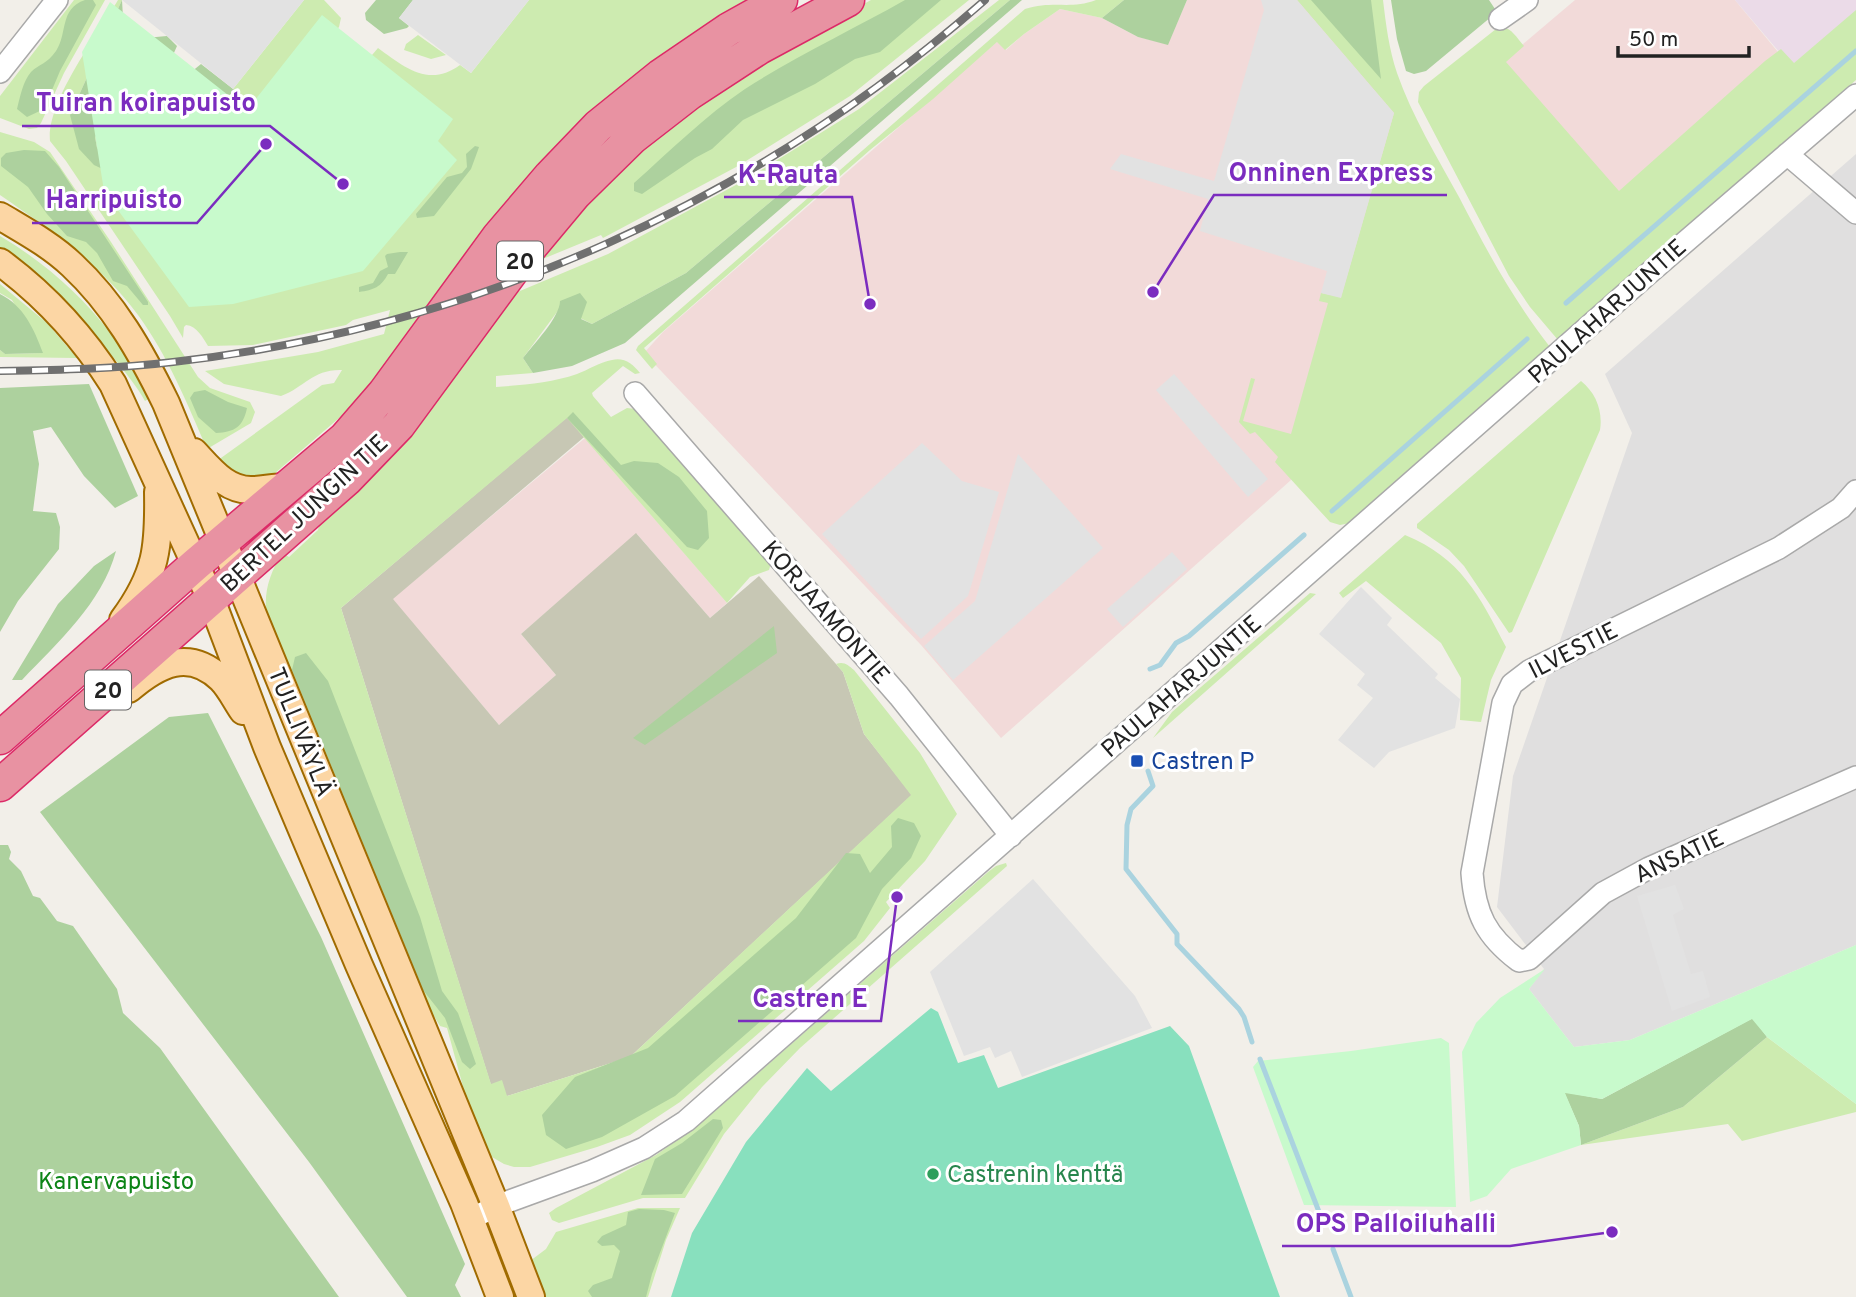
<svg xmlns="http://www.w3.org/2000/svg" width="1856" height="1297" viewBox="0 0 1856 1297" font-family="Overpass,sans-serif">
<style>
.residential{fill:#e0dfdf}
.commercial{fill:#f2dad9}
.industrial{fill:#ebdbe8}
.construction{fill:#c7c7b4}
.grass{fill:#cdebb0}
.forest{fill:#add19e}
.park{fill:#c8facc}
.pitch{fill:#88e0be}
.parking{fill:#e2e2e2}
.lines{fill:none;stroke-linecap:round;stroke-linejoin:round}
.stream{stroke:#aad3df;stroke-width:5}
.minor-casing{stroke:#a9a9a9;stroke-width:24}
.major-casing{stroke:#a06b00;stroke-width:30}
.highway-casing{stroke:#dc2a67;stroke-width:35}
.minor{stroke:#fff;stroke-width:21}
.major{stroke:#fcd6a4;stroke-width:26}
.highway{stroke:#e892a2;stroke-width:32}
.rail-casing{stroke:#707070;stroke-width:8}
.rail{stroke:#fff;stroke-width:5;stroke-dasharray:16;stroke-linecap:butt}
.transit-dot{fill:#1a4fb4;stroke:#fff;stroke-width:2.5}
.leisure-dot{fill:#2e9e5b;stroke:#fff;stroke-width:2.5}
.labels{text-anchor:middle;stroke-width:6;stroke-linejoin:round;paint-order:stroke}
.shield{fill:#fff;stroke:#646464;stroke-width:2}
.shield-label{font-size:23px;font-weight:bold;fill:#222}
.street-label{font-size:24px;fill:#222;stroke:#fff}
.transit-label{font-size:24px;fill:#164399;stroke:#fff;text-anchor:start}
.leisure-label{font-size:24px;fill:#27864d;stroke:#fff;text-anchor:start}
.park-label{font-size:24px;fill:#0c8416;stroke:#fff}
.leader{fill:none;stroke:#7b2cbf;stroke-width:2.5}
.callout-dot{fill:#7b2cbf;stroke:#fff;stroke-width:2.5}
.callout-label{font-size:26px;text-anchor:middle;font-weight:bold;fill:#7b2cbf;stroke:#fff;stroke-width:6;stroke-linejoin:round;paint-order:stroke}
</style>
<rect width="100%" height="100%" fill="#f2efe9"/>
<path class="residential" d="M1856,154v791l-226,95 -56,7 -45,-58 15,-20 -47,-62 16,-131 119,-343 -27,-59z"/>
<path class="commercial" d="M1187,0h124l89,102 -109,378 -290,258 -80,-93 -277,-292 19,-21 335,-291 8,9 18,-16 36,-25 42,9 36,19 30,7z
M1575,0h160l43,52 -160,141 -115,-132z
M585,438l142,165 -17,15 -73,-84 -116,100 35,41 -57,50 -107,-126z"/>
<path class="industrial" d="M1735,0h121v12l-65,54z"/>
<path class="construction" d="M573,412l36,4 -216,183 106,126 57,-50 -35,-41 115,-101 74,85 49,-42 84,96 21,62 48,61 -282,262 -123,39 -16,-11 -150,-477z"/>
<path class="grass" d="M74,0h31l-41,73 -23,50 -4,5 -8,1 -29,-11v-22z
M118,0h4l-52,115 27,33 -2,-11 10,-7 141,-31 -13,-10 71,-89h20l17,18 -2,9 -29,36 51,5 17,-20c26,19 51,40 82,17l11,8 58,-73h232l-41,23 -312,320 -55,63 -79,68 -23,8 -37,-19 108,-78 12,-2 8,-13c-29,-1 -37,17 -61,26l-57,-12 -19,-13 113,-19 66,-18 6,-24 -37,10 -7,5 -93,20 -45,1c-5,-8 -11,-20 -22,-21l-2,2 -1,11 -13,-22 -104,-155 -16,-20c-4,-39 48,-107 68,-141z
M871,0h98l-119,96 -112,70 -135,72 -2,-3 -68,28c27,-30 53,-63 82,-91 75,-73 166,-122 256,-172z
M999,0h11l-324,273 -94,51 -32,-16 -37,50 10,15 -37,3v11c27,-2 55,-4 81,-13 11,-4 23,-12 35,-14 12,-3 21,4 28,13l-5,1 -12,-8 -31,27 1,3 18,21 16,-9 9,1 135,154 -2,7 -19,7 -23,26 -160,-185 -226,190 150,476 11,-4 5,16 123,-39 281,-262 -47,-61 -21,-62 -7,-8c8,-3 12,1 18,6l66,83 37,61 -32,47 -39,41 4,6 -26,33 -184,161 -50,33 -33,12 -67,20h-16l-10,-3 -12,-7 -10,-12 -9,-22 -26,-95 -7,-2 -22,-37 -150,-368c-6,-26 1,-46 14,-68l7,4 29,-27 3,-12 187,-222 100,-42 137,-74 114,-71z
M1096,0h28l-22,18 -42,-9 -36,25 -19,16 -8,-8 -64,57 -63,51 -226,198 13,16 -5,5 -16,-19 2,-4 387,-337c30,-9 45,1 71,-9z
M1297,0h86c3,25 6,49 14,73 15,43 40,84 62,124 28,54 53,101 91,150l-200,176 -10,2 -10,-3 -55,-60 3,-5 -23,-25 -5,2 -11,-12 12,-44 4,1 -12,42 48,13 37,-131 -9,-2 2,-8 20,4 53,-184z
M1856,10v70l-298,260 -28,-33 -21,-31 -91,-174 1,-10 5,-6 72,-57c13,-6 20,8 28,17l-18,16 113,129 146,-130 16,-12 13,14z
M418,35l28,20 -15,4 -27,-9 2,-6z
M0,132l34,10 16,10 61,90 87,135 12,11 40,14 5,10 -4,11 -44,26c-20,-46 -39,-93 -69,-134 -37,-50 -87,-85 -138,-120z
M0,236c41,24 81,58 110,97 16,20 27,43 40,65l-5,3c-9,-16 -21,-30 -32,-44 -35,-44 -66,-75 -113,-108z
M0,284l47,39 30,35 -77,-1v-7l5,4 37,-1 -30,-53 -12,-7z
M1581,381c15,12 22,30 19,49l-88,202 -3,1 -45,-67 -15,-16 -32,-22v-4z
M1405,535c56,23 74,60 101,112l-15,33 -10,42 -21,-2 1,-42 -20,-35 -75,-62 -23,17 -4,-5z
M1310,593l6,1 -163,144 19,-26z
M1006,863l1,3 -207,182 -38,39 -38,47 -39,64h-42l-84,25 -7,-3 -3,-7 7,-5 100,-53 45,-32 287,-251 8,-6z
M1767,1037l89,67v8l-114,29 -14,-17 -147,21 102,-38z
M638,1208h42l-14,32 -18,57h-104l-14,-36 16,-12 10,-17z"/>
<path class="forest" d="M85,0h8l3,5 -36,66 -16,38 -17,8 -10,-8c3,-12 6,-28 14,-37 8,-8 16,-8 25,-21 12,-18 3,-42 29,-51z
M122,0l2,35 21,3 22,-2 10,10 -4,9 12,22 16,-13 45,35 -1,5 -23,7 -118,19 -9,7 2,11 29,32 -32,-15 -15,-16 -9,-34z
M376,0h37l-14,18 10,8 -2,2 -23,6 -18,-14 -1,-7z
M905,0h36l-61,52 -25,7 -40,25 -72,36 -31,29 -17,9 -53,36 -8,-3v-8c36,-32 71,-67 111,-94 51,-33 107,-59 160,-89z
M1010,0h12l-397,343 -53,23 -39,7 -10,-15c10,-13 37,-41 37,-57l20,-8 7,9 -6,17 11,5 94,-51z
M1124,0h63l-19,45 -30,-8 -36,-19z
M1311,0h60l10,79z
M1391,0h98l8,12 -71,59 -12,3 -8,-3 -9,-32z
M475,146l4,1 -1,3 -7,19 -37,47 -17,2 -1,-4 31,-37 15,-4 5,-6 -1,-13z
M24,150l21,1 14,16 89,135v3h-5l-16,-19 -14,-5 -16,-28 -11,-11 -19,-6 -20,-22 -19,-27 -27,-21v-8l5,-5z
M400,252h8l-13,22h-7c-7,13 -14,16 -29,18v-5l14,-4 7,-12 8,-4 -3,-11 2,-2z
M0,294c24,12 34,35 43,59l-38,1 -5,-4z
M89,384l49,112 -23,12 -31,-32 -33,-49 -18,4 6,33 -6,47 23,2 4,14 -1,22 -41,52 -18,31v-244z
M205,390l23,12 19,6c-4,19 -12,24 -31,25l-18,-16 -8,-19 4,-6z
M573,412l48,53 13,-4 24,2 21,14 28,34 2,27 -11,12 -11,-3 -120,-129z
M116,551c-14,52 -58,91 -94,129h-10l46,-76 36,-38z
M774,626l3,27 -132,92 -12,-7z
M306,653l22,28 92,236 22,74 16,22 18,51 -6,5 -8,-7 -17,-44 -22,-28 -131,-320 3,-13z
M208,713l113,224 144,327 -10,21 6,12h-54l-98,-135 -269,-350 129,-95z
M898,818l16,5 7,13 -10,22 -29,31 -26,49 -181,158 -73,41 -36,12 -20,-14 -4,-20 33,-38 73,-29 148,-130 50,-65 14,1 10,19 22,-26 -1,-21z
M0,845h8l3,7 -2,7 12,12 12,25 7,2 17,23 16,5 44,63 6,24 37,35 179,249h-339z
M1753,1018l14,19 -84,70 -102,38 -2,-19 -15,-34 38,7z
M713,1119l8,1 2,8 -41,66 -41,1 14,-36 27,-16z
M639,1209l25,1 11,3 -23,61 -6,23h-54l-4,-6 5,-6 19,-7 8,-27 -6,-6 -12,1 -5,-4 5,-6 24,-11 2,-13z"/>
<path class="park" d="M110,2l137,108 75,-95 131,104 -15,22 19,19 -94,111 -130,33 -44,3 -85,-116 -22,-139z
M1856,945v159l-89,-67 -15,-18 -150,80 -37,-6 14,33 2,19 -70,24 -24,27 -17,6 -8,-150 14,-29 24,-25 45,-29 -16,20 45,58 56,-7z
M1441,1038l8,5 7,164 -152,-2 -51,-138 5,-6 93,-10z"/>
<path class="pitch" d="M931,1008l7,4 20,51 26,-8 14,33 172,-62 19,20 91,251h-609l21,-64 54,-91 61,-74 24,23z"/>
<path class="parking" d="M122,0h182l-71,89z
M413,0h116l-58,73 -72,-55z
M1261,0h36l97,113 -53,185 -20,-5 6,-22 -127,-40 8,-32 -98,-30 11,-15 93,27 50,-171z
M1174,374l94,105 -20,18 -92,-107z
M922,443l40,38 37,11 -31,104 -47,43 -99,-105z
M1018,454l85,94 -150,132 -29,-34 51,-45z
M1172,552l15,17 -64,58 -16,-18z
M1361,587l31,31 -5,7 51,49 -3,4 25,21 -5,29 -66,24 -15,16 -36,-28 35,-42 -16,-13 8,-11 -46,-40z
M1033,879l102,117 17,32 -130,49 -11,-26 -16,7 -5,-11 -26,9 -34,-84z
M1675,885l9,24 -11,6 3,11 15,48 12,-3 7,26 -38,14 -35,-115z"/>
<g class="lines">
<path class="stream" d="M1566,303l290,-252
M1332,511l195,-172
M1150,669l10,-4 16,-22 13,-7 115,-101
M1148,771l5,15 -22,23 -4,16 -1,44 51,65v10l62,65 5,8 8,25
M1260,1059l61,158
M1333,1249l18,48"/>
<defs>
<path id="minor" d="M1500,19l27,-19
M0,72l57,-72
M1787,154l69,59
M635,393l264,303 112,140
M1856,491l-15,17 -62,40 -250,123 -17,13 -9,19 -31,170c3,41 14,63 47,88l10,-2 74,-66 46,-25 207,-91
M471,1219l25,-13 96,-35 52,-23 42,-27 962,-847 208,-179"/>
<path id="major" d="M0,216c25,15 51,29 72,49 42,39 69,87 94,138l330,803 35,91
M0,262c46,34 82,73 113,122l98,215 56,148 92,218 105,238 36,94
M194,452c16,17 33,40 60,38 13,-1 20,-3 34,-3
M123,620c34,-46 36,-73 35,-128
M129,689c29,-25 60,-41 92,-10 9,9 15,22 22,32"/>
<path id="highway" d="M0,738l196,-174 149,-126 39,-45 114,-156 52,-61 48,-50 62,-50 69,-47 52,-29
M0,785l347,-306 52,-54 125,-170 51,-61 57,-56 58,-45 69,-45 89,-48"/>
</defs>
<use href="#minor" class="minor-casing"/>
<use href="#major" class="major-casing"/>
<use href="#highway" class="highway-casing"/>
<use href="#minor" class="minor"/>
<use href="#major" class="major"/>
<use href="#highway" class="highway"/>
<defs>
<path id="rail" d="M0,371c58,-1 115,-2 173,-9 302,-34 584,-161 812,-362"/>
</defs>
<use href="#rail" class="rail-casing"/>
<use href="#rail" class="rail"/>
</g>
<rect class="transit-dot" x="1130" y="754" width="14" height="14" rx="3.5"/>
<circle class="leisure-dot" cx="933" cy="1174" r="7"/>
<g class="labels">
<g class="shield">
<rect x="497" y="241.5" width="46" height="39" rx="5"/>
<rect x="85" y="670.5" width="46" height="39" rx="5"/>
</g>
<g class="shield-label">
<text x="520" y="269">20</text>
<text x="108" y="698">20</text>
</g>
<g class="street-label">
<text transform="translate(1607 311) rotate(-42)" y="8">PAULAHARJUNTIE</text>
<text transform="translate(304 513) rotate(-43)" y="8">BERTEL JUNGIN TIE</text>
<text transform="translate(826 612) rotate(49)" y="8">KORJAAMONTIE</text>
<text transform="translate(1573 650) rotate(-27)" y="8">ILVESTIE</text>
<text transform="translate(1181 686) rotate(-41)" y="8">PAULAHARJUNTIE</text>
<text transform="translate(301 732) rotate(68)" y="8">TULLIVÄYLÄ</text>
<text transform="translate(1679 856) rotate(-25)" y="8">ANSATIE</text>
</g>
<g class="transit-label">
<text x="1151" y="769">Castren P</text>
</g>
<g class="leisure-label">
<text x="947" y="1182">Castrenin kenttä</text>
</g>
<g class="park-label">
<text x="116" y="1189">Kanervapuisto</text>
</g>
</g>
<path class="leader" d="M343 184L270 126H22M1153 292L1214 195H1447M870 304L852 197H724M266 144L197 223H32M897 897L881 1021H738M1612 1232L1510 1246H1282"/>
<g class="callout-dot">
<circle cx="343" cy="184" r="7"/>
<circle cx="1153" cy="292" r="7"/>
<circle cx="870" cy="304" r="7"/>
<circle cx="266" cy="144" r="7"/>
<circle cx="897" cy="897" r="7"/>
<circle cx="1612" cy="1232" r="7"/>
</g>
<g class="callout-label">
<text x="146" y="111">Tuiran koirapuisto</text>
<text x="1331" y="181">Onninen Express</text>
<text x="788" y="183">K-Rauta</text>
<text x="114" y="208">Harripuisto</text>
<text x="810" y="1007">Castren E</text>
<text x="1396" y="1232">OPS Palloiluhalli</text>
</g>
<path d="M1618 46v10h131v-10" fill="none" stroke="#222222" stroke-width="3.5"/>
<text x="1629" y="46" font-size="21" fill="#222222" stroke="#ffffff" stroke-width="5" paint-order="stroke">50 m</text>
</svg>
